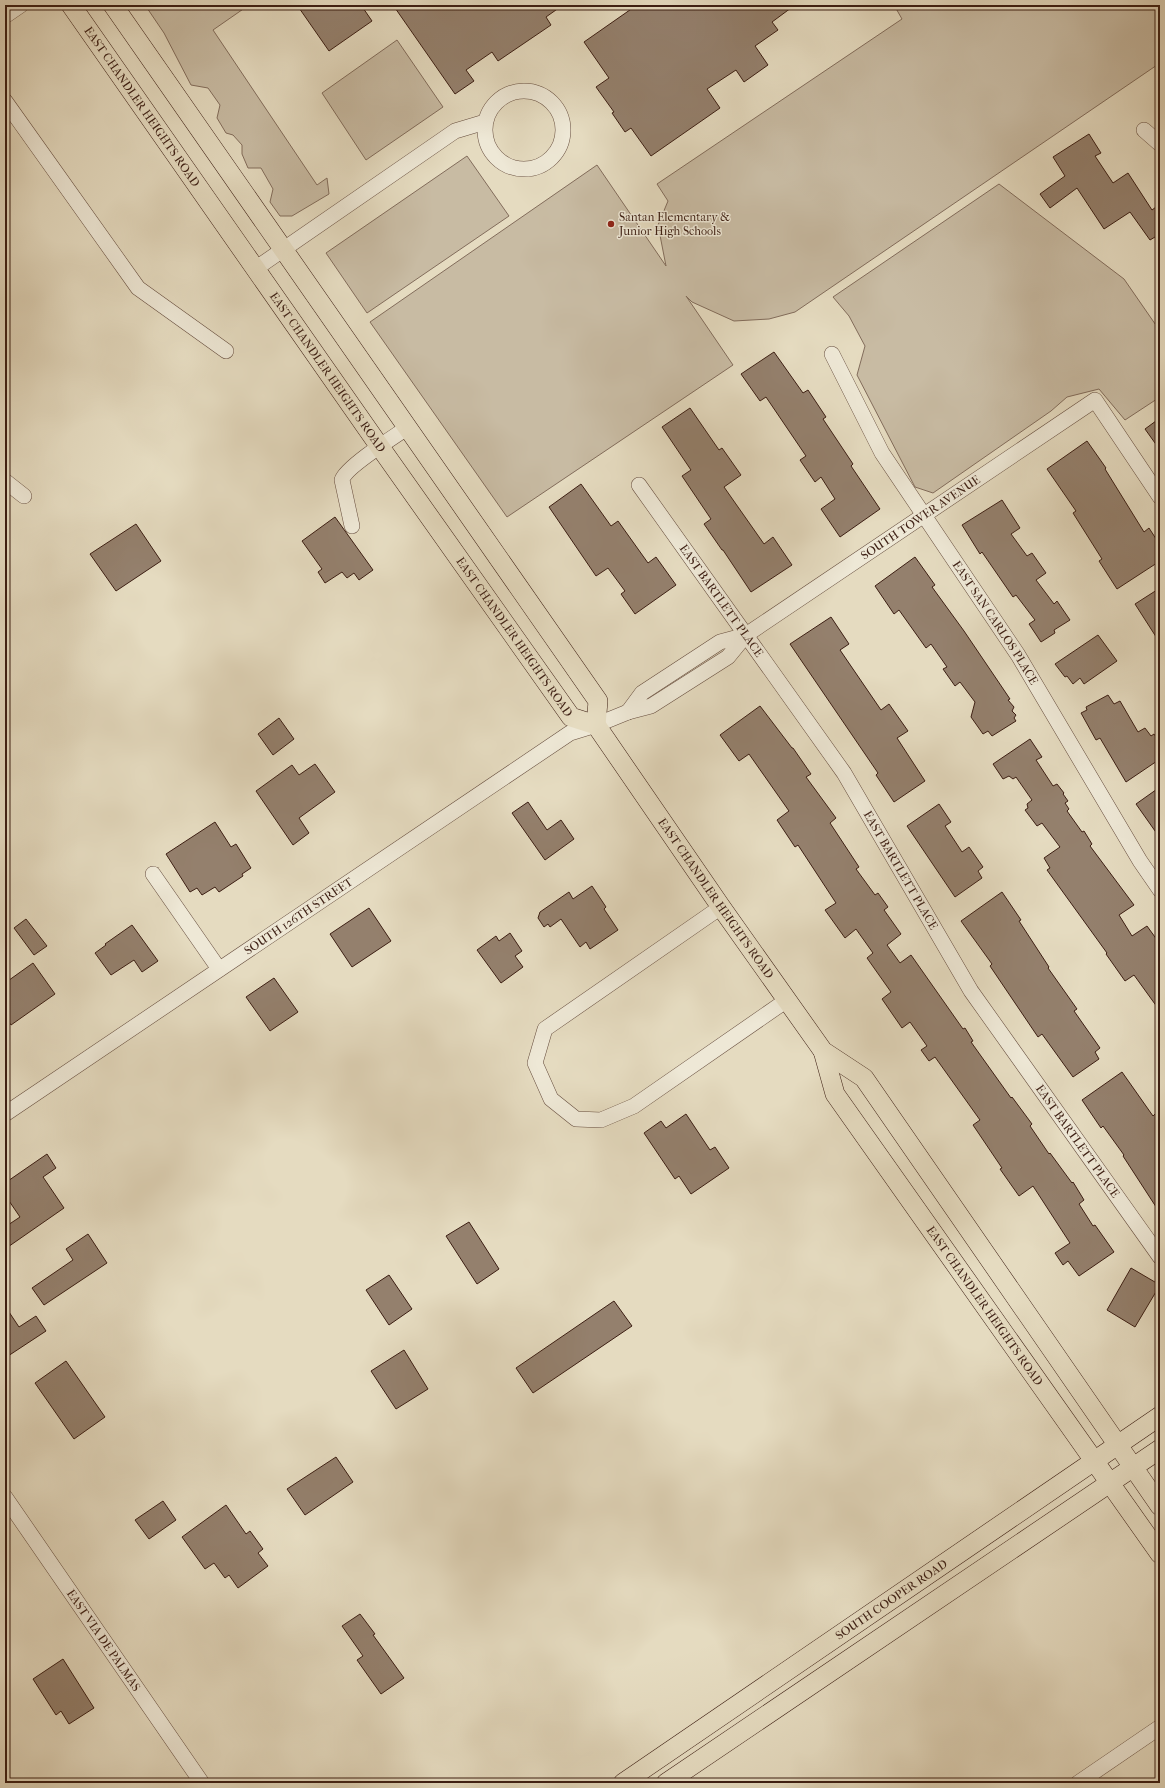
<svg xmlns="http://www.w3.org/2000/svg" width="1165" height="1788" viewBox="0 0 1165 1788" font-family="'IM FELL French Canon',serif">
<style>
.green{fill:#c8bba3;stroke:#826c5b}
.building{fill:#94806d;stroke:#3c1e13}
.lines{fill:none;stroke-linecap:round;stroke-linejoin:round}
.minor-casing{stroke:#664d3e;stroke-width:16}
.major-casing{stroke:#3c1e13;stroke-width:20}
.minor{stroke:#eee8d6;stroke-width:15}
.major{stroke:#e5dbc0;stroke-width:19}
.poi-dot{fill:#8f2418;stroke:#eee8d6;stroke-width:1.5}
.labels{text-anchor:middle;stroke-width:3;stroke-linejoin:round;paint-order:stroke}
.street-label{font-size:12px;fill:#3c1e13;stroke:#eee8d6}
.poi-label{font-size:12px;fill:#3c1e13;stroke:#eee8d6;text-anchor:start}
</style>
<rect width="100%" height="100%" fill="#e5dbc0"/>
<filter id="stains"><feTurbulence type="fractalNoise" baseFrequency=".005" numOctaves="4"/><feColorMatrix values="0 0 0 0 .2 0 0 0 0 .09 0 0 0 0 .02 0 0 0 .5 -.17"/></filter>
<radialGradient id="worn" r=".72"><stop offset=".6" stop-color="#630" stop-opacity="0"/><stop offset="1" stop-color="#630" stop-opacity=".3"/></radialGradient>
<path class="green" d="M145,5h104l-36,25 104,155 10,-7 2,16 -37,22h-12l-10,-14 3,-13 -12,-21h-13l-6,-14v-9l-9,-10 -7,-2 -9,-15 3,-13 -12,-17 -17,-3 -27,-52z
M894,5h266v58l-365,249 -26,7 -35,2 -42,-19 -6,-6 47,69 -226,152 -137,-195 227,-157 69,101 -8,-41 10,-24 -11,-17 245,-165z
M397,40l46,67 -77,53 -44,-67z
M467,156l42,60 -142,97 -41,-60z
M999,184l125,95 36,52v66l-35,23 -26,-31 -32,8 -16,14 -118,82 -18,-6 -58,-112 8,-29 -16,-30 -16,-19z"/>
<path class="building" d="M297,5h64l11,16 -43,30z
M393,5h170l-17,12 5,8 -53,36 -6,-9 -26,18 8,11 -19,13z
M637,5h158l-23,17 6,8 -23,16 13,19 -24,17 -8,-12 -29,19 13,19 -69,48 -20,-28 -6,4 -13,-19 2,-1 -18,-25 13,-9 -25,-36z
M1089,134l12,19 -6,3 18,27 15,-10 24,37 8,-6v30l-10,6 -20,-28 -26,17 -27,-41 -27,20 -10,-14 25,-18 -12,-19z
M774,352l29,41 5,-3 18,27 -3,2 30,45 -2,2 29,43 -40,28 -19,-28 14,-10 -14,-22 -6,5 -15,-22 6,-4 -40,-59 -6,4 -19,-27z
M690,408l29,42 3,-2 19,27 -17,12 40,57 9,-7 19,28 -41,27 -28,-42h-1l-18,-26 7,-5 -29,-43 9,-6 -29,-43z
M1160,418v32l-15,-21z
M1087,441l19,27 -1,1 39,63 5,-4 11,17v16l-43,28 -18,-28 3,-2 -29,-46 3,-2 -29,-42z
M581,484l30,42 7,-5 30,42 8,-6 20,28 -41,29 -14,-20 4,-3 -17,-23 -12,8 -47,-69z
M1002,500l18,28 -9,6 16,22 5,-3 14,20 -10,7 18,24 3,-3 13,19 -16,10 1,3 -14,9 -12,-18 6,-4 -19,-25 -3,2 -31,-45 -2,2 -18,-29z
M335,517l38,53 -14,10 -5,-7 -7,5 -5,-6 -17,11 -7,-11 4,-3 -20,-28z
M136,524l25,37 -45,30 -26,-37z
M915,557l20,28 -3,2 32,44 46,68 -2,1 6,7 -2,4 4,4 -2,3 2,3 -24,15 -4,-5 -5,3 -12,-17 4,-15 -15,-20 -5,4 -12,-17 4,-2 -16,-23 -5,4 -27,-38 -5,4 -19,-28z
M1160,588v55l-25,-39z
M831,617l18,27 -9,6 41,60 8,-6 19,27 -11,7 28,43 -31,21 -18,-27 2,-2 -88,-129z
M1098,635l19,26 -33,23 -4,-6 -7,6 -6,-8 -2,1 -10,-13z
M1108,695l6,9 6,-3 18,31 7,-4 6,8 3,-2 6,9v16l-34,23 -26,-44 -4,2 -15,-27 6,-3 -1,-3z
M760,706l32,42h1l18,26 -5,3 30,41 -6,5 29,44 -3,2 19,26 3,-2 10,14 -4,3 17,24 -14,11 13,18 11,-8 52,74 2,-1 8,13 -2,1 40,56 1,-1 20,27 -2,2 19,28 1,-1 22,30 1,-1 11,18 -5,4 14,22 2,-1 19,27 -35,24 -11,-15 -5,4 -8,-12 15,-10 -37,-57 -14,10 -19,-27 2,-1 -29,-43 7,-5 -45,-63 -6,4 -8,-11 6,-4 -17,-24 -8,6 -20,-29 9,-7 -24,-34 6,-5 -17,-24 -11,9 -20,-28 11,-7 -38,-58 -3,2 -18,-27 12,-9 -40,-57 -10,7 -19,-26z
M279,718l15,21 -21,16 -15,-21z
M1030,739l12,18 -6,3 17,26 4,-2 7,9 -1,1 5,7 -3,2 4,6 -2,2 15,21 2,-1 8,13 -2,2 44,59 -15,10 13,21 15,-10 13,18v67l-26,-36 -9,6 -19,-27 1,-1 -60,-83 3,-2 -6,-10 16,-11 -18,-24 -5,3 -12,-16 3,-2 -1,-4 5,-4 -16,-23 -3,2 -4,-3 -6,3 -10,-15z
M315,764l20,28 -36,26 10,15 -16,12 -37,-54 36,-26 7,10z
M1160,787v51l-24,-34z
M528,802l19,28 14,-10 13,19 -29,21 -33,-47z
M939,804l12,18 -6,4 17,26 7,-5 14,20 -5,4 4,7 -27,19 -48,-71z
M215,822l16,25 5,-3 15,24 -9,6 1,2 -24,16 -4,-5 -13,8 -5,-7 -7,4 -24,-38z
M592,886l14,21 -2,2 14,21 -28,19 -4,-7 -6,5 -19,-28 -11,8 -2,-3 -4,3 -6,-9 2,-6 29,-20 4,7z
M1002,892l19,28 -2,1 30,46 -1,1 29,41 -3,2 26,37 -5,4 4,7 -26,18 -31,-43 -4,3 -48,-71 2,-2 -31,-43z
M369,908l22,33 -39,26 -22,-33z
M26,919l21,27 -13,9 -20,-27z
M132,925l26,36 -16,11 -8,-12 -23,15 -16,-22 11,-8 -1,-1z
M510,933l12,18 -7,5 8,11 -22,16 -24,-33 19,-14 3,5z
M33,963l22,31 -44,31 -6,-9v-33z
M274,978l24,34 -28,19 -24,-34z
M1122,1072l31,44 2,-2 5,7v92l-37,-57 1,-1 -21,-29 -2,2 -19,-28z
M686,1114l24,36 5,-3 14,21 -38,26 -12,-18 -4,3 -31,-46 17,-12 5,7z
M47,1154l9,14 -13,9 21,31 -59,41v-22l15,-10 -15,-22v-12z
M469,1222l30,47 -22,15 -31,-48z
M88,1234l19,29 -63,42 -12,-17 41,-28 -7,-11z
M1131,1268l29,17 -25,42 -28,-17z
M389,1275l23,34 -23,16 -23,-35z
M614,1301l18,25 -99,67 -17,-25z
M5,1306l14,21 17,-11 10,15 -41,27z
M404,1350l24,39 -32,20 -25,-38z
M66,1361l39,56 -31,22 -39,-56z
M336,1457l17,25 -48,33 -18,-26z
M163,1501l13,19 -27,19 -14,-19z
M226,1505l20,29 4,-3 13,18 -5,4 10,13 -30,22 -9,-13 -4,3 -11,-15 -9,6 -23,-32z
M360,1614l15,20 -2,1 31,43 -23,16 -24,-34 6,-4 -21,-30z
M63,1659l31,49 -25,16 -8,-13 -5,4 -23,-36z"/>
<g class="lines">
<defs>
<g id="minor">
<path d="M5,16l16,-11"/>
<circle cx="524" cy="130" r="39"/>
<path d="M5,101l133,187 88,63"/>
<path d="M1144,130l16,14"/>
<path d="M255,269l200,-138 30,-9"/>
<path id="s1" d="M832,354l50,99 136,202 122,206 20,29"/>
<path d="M5,481l19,15"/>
<path id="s2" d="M639,485l205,288 127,218 189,266"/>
<path d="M352,526l-10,-46c3,-12 53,-44 65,-52"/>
<path d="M628,712l14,-19 78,-51 26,-7"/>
<path d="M153,874l66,95"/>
<path d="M721,907l-176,122 -10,34 16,36 25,20 25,1 33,-14 153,-106"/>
<path id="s3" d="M5,1114l565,-381 26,-8 32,-13 23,-6 77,-49 18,-22 349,-235 65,97"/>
<path id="s4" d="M5,1497l197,286"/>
<path d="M1078,1783l82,-56"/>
</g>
<g id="major">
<path id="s5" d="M71,5l309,442 191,270 25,8 125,182 102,144 41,27 296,428"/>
<path d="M113,5l485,696 -2,24"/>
<path id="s6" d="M823,1051l12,43 325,460"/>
<path id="s7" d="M623,1783l537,-367"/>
<path d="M666,1783l494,-334"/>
</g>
</defs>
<use href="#minor" class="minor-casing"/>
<use href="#major" class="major-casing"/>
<use href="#minor" class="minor"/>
<use href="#major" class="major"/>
</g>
<circle class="poi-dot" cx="611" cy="224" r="4"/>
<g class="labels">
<g class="street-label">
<text dy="4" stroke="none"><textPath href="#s5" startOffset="124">EAST CHANDLER HEIGHTS ROAD</textPath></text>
<text dy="4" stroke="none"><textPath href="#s5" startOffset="448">EAST CHANDLER HEIGHTS ROAD</textPath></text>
<text dy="4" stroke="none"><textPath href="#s3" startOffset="1097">SOUTH TOWER AVENUE</textPath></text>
<text dy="4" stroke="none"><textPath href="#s2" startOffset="142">EAST BARTLETT PLACE</textPath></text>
<text dy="4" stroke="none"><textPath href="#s1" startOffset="315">EAST SAN CARLOS PLACE</textPath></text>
<text dy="4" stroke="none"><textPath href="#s5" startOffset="772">EAST CHANDLER HEIGHTS ROAD</textPath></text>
<text dy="4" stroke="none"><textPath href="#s2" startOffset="466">EAST BARTLETT PLACE</textPath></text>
<text dy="4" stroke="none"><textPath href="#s5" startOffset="1107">EAST CHANDLER HEIGHTS ROAD</textPath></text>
<text dy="4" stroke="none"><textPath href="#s3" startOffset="354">SOUTH 126TH STREET</textPath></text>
<text dy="4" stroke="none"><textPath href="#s2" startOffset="790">EAST BARTLETT PLACE</textPath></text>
<text dy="4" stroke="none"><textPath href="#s6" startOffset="304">EAST CHANDLER HEIGHTS ROAD</textPath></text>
<text dy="4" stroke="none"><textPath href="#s7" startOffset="325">SOUTH COOPER ROAD</textPath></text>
<text dy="4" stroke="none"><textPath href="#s4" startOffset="174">EAST VIA DE PALMAS</textPath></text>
</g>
<g class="poi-label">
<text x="619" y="221">Santan Elementary &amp;<tspan x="619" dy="14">Junior High Schools</tspan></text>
</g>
</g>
<rect width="1165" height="1788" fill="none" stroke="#e5dbc0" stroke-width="20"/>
<rect x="6" y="6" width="1153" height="1776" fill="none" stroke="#3c1e13" stroke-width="2"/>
<rect x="10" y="10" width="1145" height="1768" fill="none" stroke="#3c1e13"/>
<rect width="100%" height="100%" filter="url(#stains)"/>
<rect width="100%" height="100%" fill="url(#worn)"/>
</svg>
